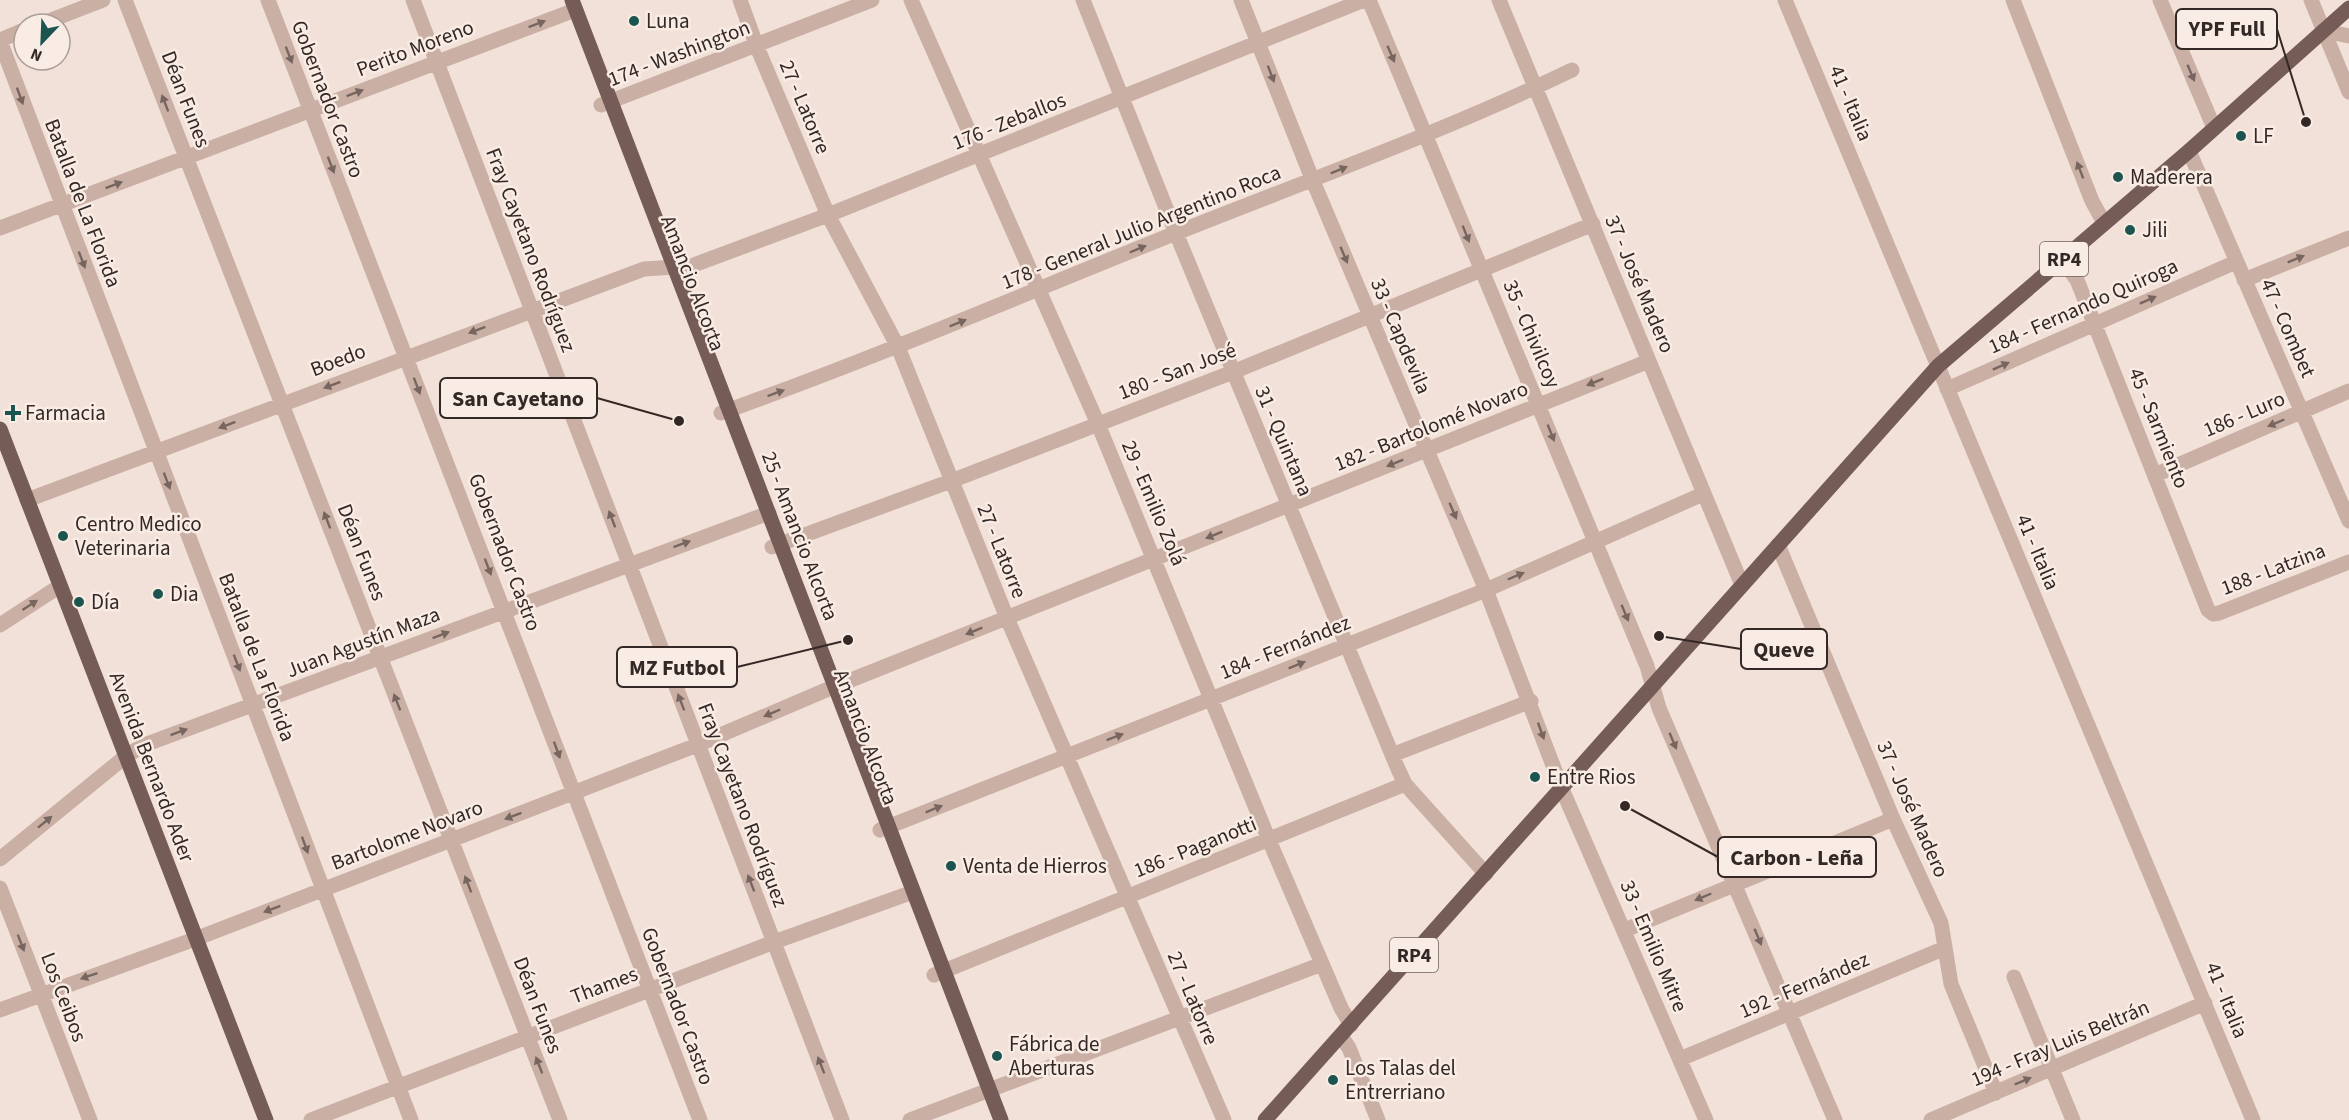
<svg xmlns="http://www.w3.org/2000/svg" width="2349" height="1120" viewBox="0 0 2349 1120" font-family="'Source Sans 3',sans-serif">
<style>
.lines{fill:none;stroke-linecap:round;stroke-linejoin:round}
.minor{stroke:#c9afa4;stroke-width:15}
.major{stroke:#765c57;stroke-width:15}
.oneway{fill:#77655f}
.poi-dot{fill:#1c5550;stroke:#f9ece4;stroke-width:2}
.labels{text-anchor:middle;stroke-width:5;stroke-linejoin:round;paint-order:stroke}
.shield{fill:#f9ece4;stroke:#6f635f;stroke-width:1.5}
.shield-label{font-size:20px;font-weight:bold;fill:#342826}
.poi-label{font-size:21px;fill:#342826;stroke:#f9ece4;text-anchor:start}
.street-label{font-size:21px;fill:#342826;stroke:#f9ece4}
.leader{fill:none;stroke:#342826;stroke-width:2}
.callout-dot{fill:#342826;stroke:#f9ece4;stroke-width:2}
.callout{fill:#f9ece4;stroke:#342826;stroke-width:2}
.callout-label{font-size:22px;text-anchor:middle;font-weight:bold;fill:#342826}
</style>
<rect width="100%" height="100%" fill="#f1e1d8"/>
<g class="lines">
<path class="minor" d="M125,0l435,1120
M268,0l432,1120
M413,0l429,1120
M740,0l17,47 71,168 70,132 109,271 217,502
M911,0l187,424 171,416 72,168 10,17
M1083,0l93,233 222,536 7,15 81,90
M1241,0l72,181 173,409 76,199 144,331
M1369,0l278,666 12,42 176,412
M1499,0l243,585
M1785,0l468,1120
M2013,0l79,201 12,22
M2160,0l54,128
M2311,0l38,92
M41,24l62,-24
M2324,31l25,5
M0,40l24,-10
M0,41l411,1079
M601,105l271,-105
M2189,151l160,370
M0,228l575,-218
M2062,260l15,20 131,330 5,4 6,-1 130,-51
M2244,280l105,-42
M1947,389l289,-127
M721,413c154,-55 303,-119 455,-180 133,-53 267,-101 396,-163
M2155,475l194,-84
M27,500l617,-231 47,-3 137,-51 536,-215
M1778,545l115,274 48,104 10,61 45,109
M772,547l179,-66 282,-109 360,-148
M0,625l60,-39
M1392,755l139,-54
M880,830l606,-240 217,-96
M0,859l126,-103 18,-11 625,-232
M0,888l90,232
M1625,930l268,-111
M934,975l471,-191
M2014,977l59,143
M0,1010l195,-71 502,-194 129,-55 823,-329
M1341,1036l8,12 29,72
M1680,1059l265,-111
M311,1120l463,-178 139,-50
M910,1120l412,-156
M1931,1120l274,-117"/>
<path class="major" d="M572,0l429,1120
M0,429l266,691
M1265,1120l673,-754 251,-215 160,-143"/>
</g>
<defs><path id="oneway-solid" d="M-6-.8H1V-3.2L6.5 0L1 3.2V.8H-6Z" transform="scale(1.5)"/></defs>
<g class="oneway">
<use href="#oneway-solid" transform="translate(537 24) rotate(-21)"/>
<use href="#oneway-solid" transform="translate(1391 54) rotate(67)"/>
<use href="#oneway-solid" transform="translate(289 55) rotate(69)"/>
<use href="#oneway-solid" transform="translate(2191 73) rotate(67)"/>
<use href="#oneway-solid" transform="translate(1271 74) rotate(69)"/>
<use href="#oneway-solid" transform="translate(355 93) rotate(-21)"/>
<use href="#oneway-solid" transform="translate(20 96) rotate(70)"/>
<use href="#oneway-solid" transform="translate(165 103) rotate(-111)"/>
<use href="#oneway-solid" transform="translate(331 165) rotate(69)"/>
<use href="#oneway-solid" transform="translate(1339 170) rotate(-22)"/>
<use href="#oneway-solid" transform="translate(2080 170) rotate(-111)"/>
<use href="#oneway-solid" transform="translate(114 185) rotate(-21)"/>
<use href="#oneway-solid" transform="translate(1466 234) rotate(68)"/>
<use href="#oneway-solid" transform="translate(1138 249) rotate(-23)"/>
<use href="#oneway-solid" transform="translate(1344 255) rotate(67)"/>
<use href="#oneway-solid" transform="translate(2296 259) rotate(-22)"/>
<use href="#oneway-solid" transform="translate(82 260) rotate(69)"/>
<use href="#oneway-solid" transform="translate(2148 300) rotate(-24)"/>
<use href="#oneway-solid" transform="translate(958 323) rotate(-22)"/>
<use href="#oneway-solid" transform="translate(477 330) rotate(159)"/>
<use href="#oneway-solid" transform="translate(2001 366) rotate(-24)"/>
<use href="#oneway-solid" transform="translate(1595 382) rotate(158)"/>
<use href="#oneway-solid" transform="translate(332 385) rotate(159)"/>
<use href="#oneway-solid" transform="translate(417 386) rotate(69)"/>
<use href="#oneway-solid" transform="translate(776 393) rotate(-20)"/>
<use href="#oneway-solid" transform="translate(2276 423) rotate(157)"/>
<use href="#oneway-solid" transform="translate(227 425) rotate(159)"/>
<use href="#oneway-solid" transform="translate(1551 433) rotate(68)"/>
<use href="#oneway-solid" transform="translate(1395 463) rotate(158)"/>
<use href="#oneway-solid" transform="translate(167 481) rotate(69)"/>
<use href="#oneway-solid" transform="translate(1453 511) rotate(67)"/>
<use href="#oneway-solid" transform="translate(612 519) rotate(-111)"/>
<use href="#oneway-solid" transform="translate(327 520) rotate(-111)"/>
<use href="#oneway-solid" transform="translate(1214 535) rotate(158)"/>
<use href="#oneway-solid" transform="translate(682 544) rotate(-20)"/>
<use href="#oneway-solid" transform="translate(488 567) rotate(69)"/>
<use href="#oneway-solid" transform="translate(1516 576) rotate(-23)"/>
<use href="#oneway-solid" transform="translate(30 605) rotate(-33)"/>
<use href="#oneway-solid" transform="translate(1625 613) rotate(67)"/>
<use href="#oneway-solid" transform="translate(974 631) rotate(158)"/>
<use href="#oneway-solid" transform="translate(441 635) rotate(-21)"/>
<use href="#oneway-solid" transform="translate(237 663) rotate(69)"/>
<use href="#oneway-solid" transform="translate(1297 665) rotate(-22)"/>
<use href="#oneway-solid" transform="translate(397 702) rotate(-111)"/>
<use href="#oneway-solid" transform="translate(681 702) rotate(-111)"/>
<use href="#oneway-solid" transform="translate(772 713) rotate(157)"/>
<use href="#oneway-solid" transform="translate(1541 731) rotate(70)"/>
<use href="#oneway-solid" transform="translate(179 732) rotate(-20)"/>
<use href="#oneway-solid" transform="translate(1115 737) rotate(-21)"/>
<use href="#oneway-solid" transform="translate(1673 741) rotate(67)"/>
<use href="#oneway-solid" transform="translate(557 750) rotate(70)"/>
<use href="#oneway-solid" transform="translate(934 809) rotate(-22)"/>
<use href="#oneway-solid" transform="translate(513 816) rotate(159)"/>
<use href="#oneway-solid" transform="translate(45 822) rotate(-39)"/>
<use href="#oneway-solid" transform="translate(305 845) rotate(70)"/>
<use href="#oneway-solid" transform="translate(751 883) rotate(-111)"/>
<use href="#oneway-solid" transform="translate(468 884) rotate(-111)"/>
<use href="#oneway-solid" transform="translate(1703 897) rotate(157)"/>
<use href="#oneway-solid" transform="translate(272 909) rotate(159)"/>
<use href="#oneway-solid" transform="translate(1758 937) rotate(67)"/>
<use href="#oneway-solid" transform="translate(21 943) rotate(69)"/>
<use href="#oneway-solid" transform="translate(89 976) rotate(161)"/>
<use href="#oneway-solid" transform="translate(539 1065) rotate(-111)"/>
<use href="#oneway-solid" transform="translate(821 1065) rotate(-111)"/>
<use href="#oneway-solid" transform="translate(2023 1081) rotate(-23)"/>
</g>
<g class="poi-dot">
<circle cx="634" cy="21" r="6"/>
<circle cx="2241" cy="136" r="6"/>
<circle cx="2118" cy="177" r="6"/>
<circle cx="2130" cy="230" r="6"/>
<path d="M10 404h6v6h6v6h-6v6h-6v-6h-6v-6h6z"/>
<circle cx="63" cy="536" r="6"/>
<circle cx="158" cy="594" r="6"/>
<circle cx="79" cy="602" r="6"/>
<circle cx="1535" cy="777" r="6"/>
<circle cx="951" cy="866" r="6"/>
<circle cx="997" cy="1056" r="6"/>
<circle cx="1333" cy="1080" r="6"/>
</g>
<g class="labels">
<g class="shield">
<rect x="2040" y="242" width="48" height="34" rx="4.5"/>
<rect x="1390" y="938" width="48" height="34" rx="4.5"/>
</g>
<g class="shield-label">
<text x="2064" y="266">RP4</text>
<text x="1414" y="962">RP4</text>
</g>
<g class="poi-label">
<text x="646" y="28">Luna</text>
<text x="2253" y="143">LF</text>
<text x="2130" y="184">Maderera</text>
<text x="2142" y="237">Jili</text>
<text x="25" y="420">Farmacia</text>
<text x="75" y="531">Centro Medico<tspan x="75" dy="24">Veterinaria</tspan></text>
<text x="170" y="601">Dia</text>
<text x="91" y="609">Día</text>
<text x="1547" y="784">Entre Rios</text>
<text x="963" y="873">Venta de Hierros</text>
<text x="1009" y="1051">Fábrica de<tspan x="1009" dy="24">Aberturas</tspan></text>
<text x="1345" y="1075">Los Talas del<tspan x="1345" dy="24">Entrerriano</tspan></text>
</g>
<g class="street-label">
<text transform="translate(415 48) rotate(-21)" y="7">Perito Moreno</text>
<text transform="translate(679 53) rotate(-21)" y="7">174 - Washington</text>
<text transform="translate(186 99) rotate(69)" y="7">Déan Funes</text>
<text transform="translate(328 99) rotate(69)" y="7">Gobernador Castro</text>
<text transform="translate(1851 103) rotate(67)" y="7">41 - Italia</text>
<text transform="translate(805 107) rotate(67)" y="7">27 - Latorre</text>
<text transform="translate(1009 121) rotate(-22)" y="7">176 - Zeballos</text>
<text transform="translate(83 203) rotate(69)" y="7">Batalla de La Florida</text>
<text transform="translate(1141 227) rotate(-22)" y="7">178 - General Julio Argentino Roca</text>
<text transform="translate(531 250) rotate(69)" y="7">Fray Cayetano Rodríguez</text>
<text transform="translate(693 283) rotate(69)" y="7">Amancio Alcorta</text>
<text transform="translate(1640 284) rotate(67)" y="7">37 - José Madero</text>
<text transform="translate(2083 306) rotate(-24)" y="7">184 - Fernando Quiroga</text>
<text transform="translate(2288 328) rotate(66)" y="7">47 - Combet</text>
<text transform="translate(1532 334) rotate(67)" y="7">35 - Chivilcoy</text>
<text transform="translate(1401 336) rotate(67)" y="7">33 - Capdevila</text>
<text transform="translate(338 360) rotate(-21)" y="7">Boedo</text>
<text transform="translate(1177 371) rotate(-21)" y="7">180 - San José</text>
<text transform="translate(2244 414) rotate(-23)" y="7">186 - Luro</text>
<text transform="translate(1431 426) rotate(-22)" y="7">182 - Bartolomé Novaro</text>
<text transform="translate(2159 428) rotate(68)" y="7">45 - Sarmiento</text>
<text transform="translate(1284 441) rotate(67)" y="7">31 - Quintana</text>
<text transform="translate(1154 503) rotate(67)" y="7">29 - Emilio Zolá</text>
<text transform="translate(800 536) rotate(69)" y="7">25 - Amancio Alcorta</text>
<text transform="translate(1002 551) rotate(68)" y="7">27 - Latorre</text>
<text transform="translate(362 552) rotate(69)" y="7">Déan Funes</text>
<text transform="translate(505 552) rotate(69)" y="7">Gobernador Castro</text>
<text transform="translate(2038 552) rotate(67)" y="7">41 - Italia</text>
<text transform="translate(2273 569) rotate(-21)" y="7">188 - Latzina</text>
<text transform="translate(363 642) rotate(-21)" y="7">Juan Agustín Maza</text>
<text transform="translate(1285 647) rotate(-22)" y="7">184 - Fernández</text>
<text transform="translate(257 657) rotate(69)" y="7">Batalla de La Florida</text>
<text transform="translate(866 737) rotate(69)" y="7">Amancio Alcorta</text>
<text transform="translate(152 767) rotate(69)" y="7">Avenida Bernardo Ader</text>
<text transform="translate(743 805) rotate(69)" y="7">Fray Cayetano Rodríguez</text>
<text transform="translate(1913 809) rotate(66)" y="7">37 - José Madero</text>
<text transform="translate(407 835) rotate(-21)" y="7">Bartolome Novaro</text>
<text transform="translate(1195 847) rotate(-22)" y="7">186 - Paganotti</text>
<text transform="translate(1654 946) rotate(67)" y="7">33 - Emilio Mitre</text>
<text transform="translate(604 985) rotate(-21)" y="7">Thames</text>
<text transform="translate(1804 985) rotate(-23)" y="7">192 - Fernández</text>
<text transform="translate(64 997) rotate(69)" y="7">Los Ceibos</text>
<text transform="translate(1193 998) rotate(67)" y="7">27 - Latorre</text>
<text transform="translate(2227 1000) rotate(68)" y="7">41 - Italia</text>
<text transform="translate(538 1005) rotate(69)" y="7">Déan Funes</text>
<text transform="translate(678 1006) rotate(69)" y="7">Gobernador Castro</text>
<text transform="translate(2060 1043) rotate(-23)" y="7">194 - Fray Luis Beltrán</text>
</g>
</g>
<path class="leader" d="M2306 122L2277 29M679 421L597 398M1659 636L1741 649M848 640L737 667M1625 806L1718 857"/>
<g class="callout-dot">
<circle cx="2306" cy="122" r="6"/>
<circle cx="679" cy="421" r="6"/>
<circle cx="1659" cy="636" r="6"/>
<circle cx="848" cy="640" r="6"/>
<circle cx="1625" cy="806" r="6"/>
</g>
<g class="callout">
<rect x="2176" y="9" width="101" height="40" rx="6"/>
<rect x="440" y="378" width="157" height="40" rx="6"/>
<rect x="1741" y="629" width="86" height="40" rx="6"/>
<rect x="617" y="647" width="120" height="40" rx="6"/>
<rect x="1718" y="837" width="158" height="40" rx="6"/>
</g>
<g class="callout-label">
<text x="2227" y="36">YPF Full</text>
<text x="518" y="406">San Cayetano</text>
<text x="1784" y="657">Queve</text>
<text x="677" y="675">MZ Futbol</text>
<text x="1797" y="865">Carbon - Leña</text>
</g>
<g transform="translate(42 42) rotate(203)"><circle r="28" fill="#f9ece4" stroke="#aa9e98" stroke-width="1.5"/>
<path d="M0-4.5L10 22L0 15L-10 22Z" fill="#1c5550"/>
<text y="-9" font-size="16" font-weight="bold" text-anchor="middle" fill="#342826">N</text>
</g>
</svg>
